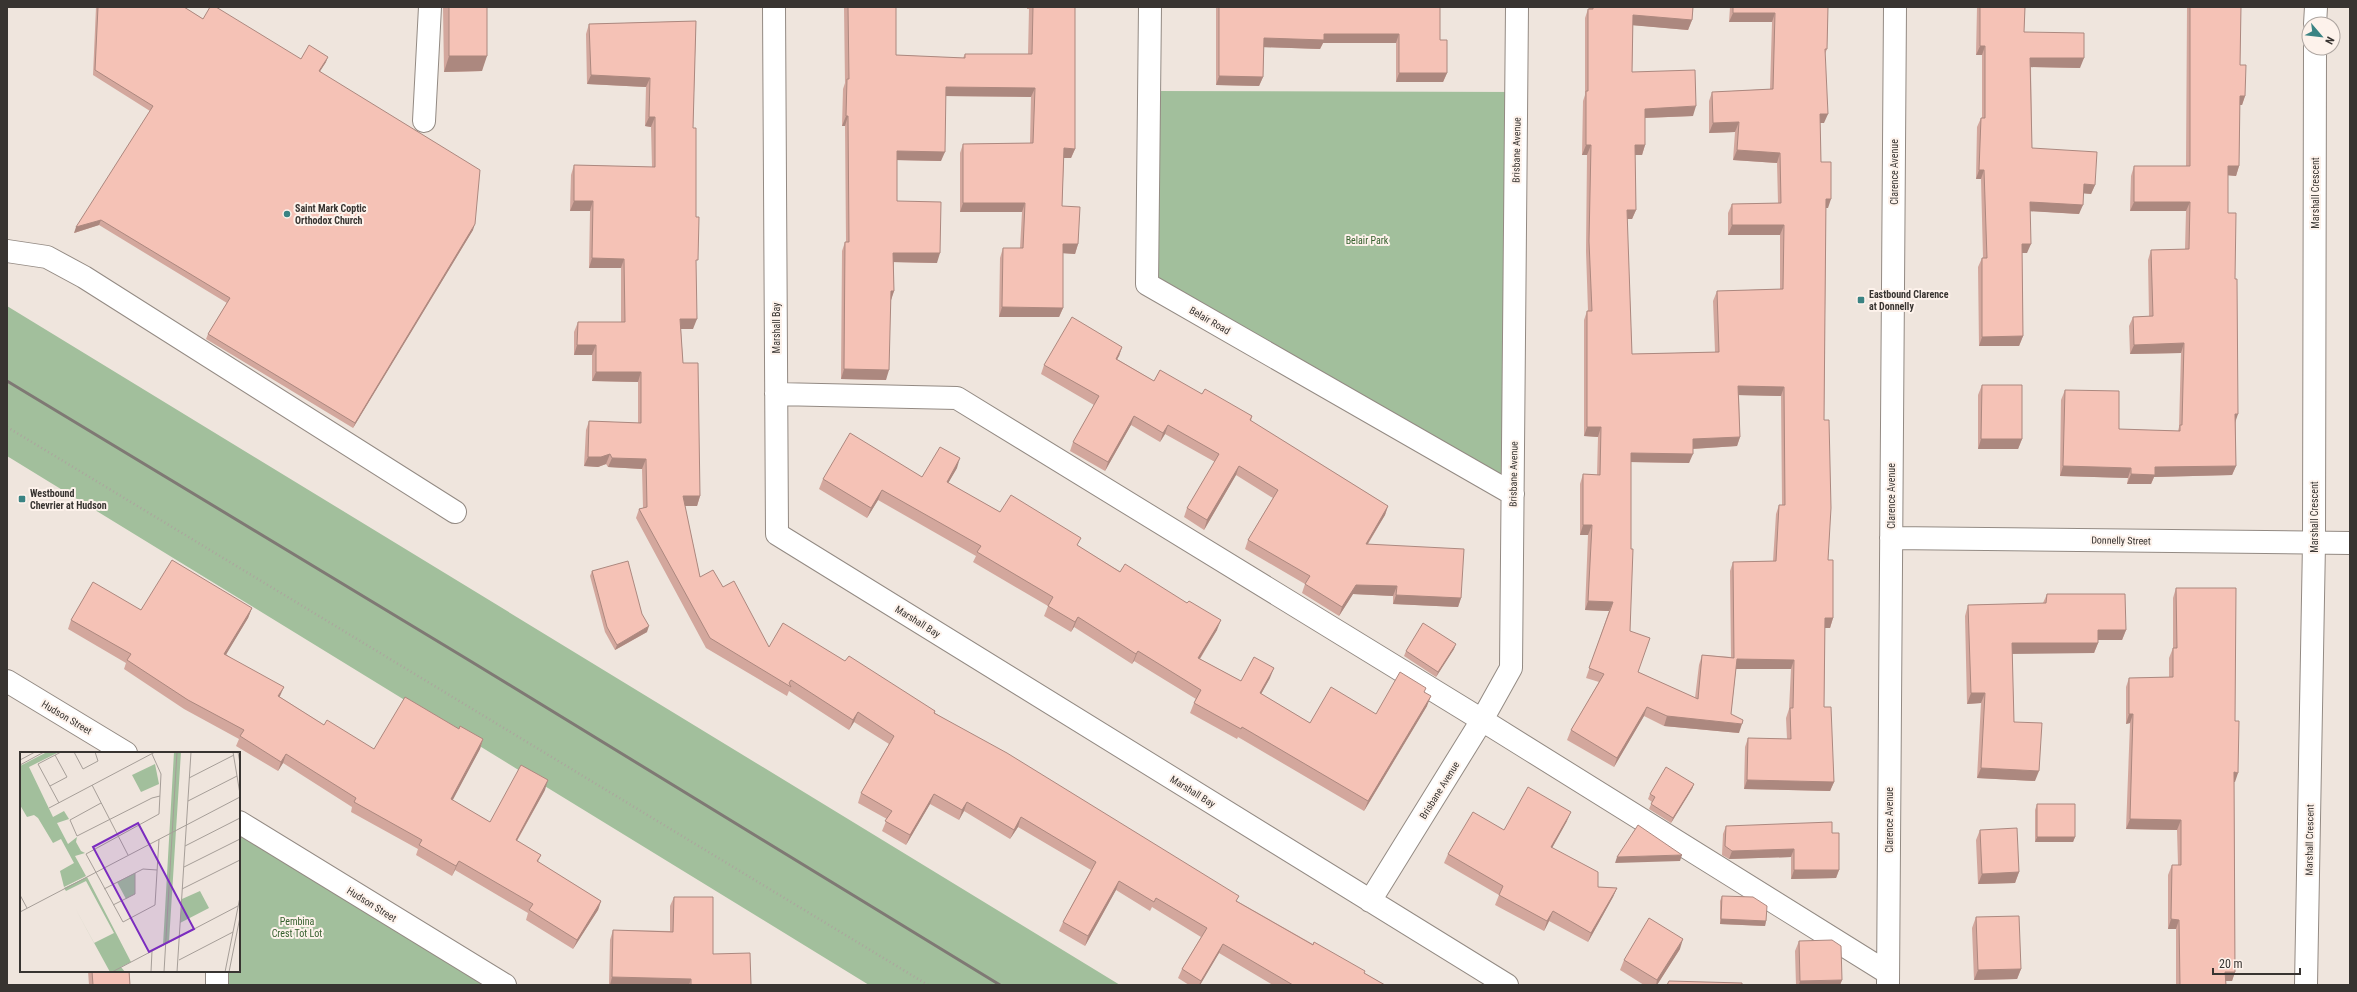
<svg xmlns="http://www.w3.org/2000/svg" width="2357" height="992" viewBox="0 0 2357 992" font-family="'Roboto Condensed',sans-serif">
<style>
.green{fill:#a2bf9c}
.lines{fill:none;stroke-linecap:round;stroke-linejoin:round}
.minor-casing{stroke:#938a83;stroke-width:24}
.path{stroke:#aca59e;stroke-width:2.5;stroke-dasharray:1 3;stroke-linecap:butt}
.minor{stroke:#fff;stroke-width:22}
.rail{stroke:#7f7974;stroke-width:3}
.wall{fill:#d3a79d;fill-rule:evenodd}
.shaded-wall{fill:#ac887f}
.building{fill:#f5c2b6;stroke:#ac887f;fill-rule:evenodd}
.poi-dot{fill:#3a8383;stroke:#fdf2eb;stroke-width:1.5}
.labels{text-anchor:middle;stroke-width:4;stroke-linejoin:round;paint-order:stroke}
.street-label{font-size:10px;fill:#383431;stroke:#fdf2eb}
.poi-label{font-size:10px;font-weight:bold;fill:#383431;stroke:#fdf2eb;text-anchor:start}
.park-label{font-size:10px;fill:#36602e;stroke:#fdf2eb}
.inset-road{fill:none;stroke:#a69e98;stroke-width:1}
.view{fill:#7b2cbf;fill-opacity:0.15;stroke:#7b2cbf;stroke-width:2}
.inset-edge{fill:none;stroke:#383431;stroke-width:2}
</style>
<rect width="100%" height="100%" fill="#efe5dd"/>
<path class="green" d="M1149,91l367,1 -3,402 -366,-210z
M7,306l1113,679h-251l-862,-529z
M239,822l266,163h-288v-14h22z"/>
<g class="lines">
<defs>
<path id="minor" d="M774,7l3,527 730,451
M1150,7l-3,277 366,210
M2315,24l1,-17
M424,121l6,-114
M7,251l40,6 37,20 371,235
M776,394l181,4 525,322 406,253
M1891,538l459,5
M7,681l119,72
M239,822l266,163
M1370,901l112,-181 29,-52 6,-661
M217,985v-14
M1888,985l7,-978
M2306,985l8,-442 1,-495"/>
</defs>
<use href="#minor" class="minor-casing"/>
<path class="path" d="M7,427l921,558"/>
<use href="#minor" class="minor"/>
<path class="rail" d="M7,381l460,278 533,326"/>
</g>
<path class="wall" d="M96,7h88l19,12 98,40 25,3 -6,9 153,159 -120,198 -147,-89 2,-5 19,-31 -128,-78 -25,8 76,-122 -57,-36z
M443,7h44l-5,64 -38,1z
M844,7h52v48l67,3 2,-4h63l1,-45h-2v-2h48v142l-4,9h-7l-2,48 16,38 -3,10 -12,-1v55l-4,9h-60l1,-59 3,-10h17l2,-36h-62v-59l3,-9 67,-1 1,-46 -85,-1 -5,65 -44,-1v41l40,62 -43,-1v29l-3,9 -5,80 -45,-1 1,-128 3,-9h1l-1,-116h-3l1,-37 2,-6z
M1216,7h224v33l7,33 -4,9h-47v-39h-73l-3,6 -56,-2 -1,30 -4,9 -43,-1z
M1589,7h104l-1,13 -4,10 -55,-5 -1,47 61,44 -48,2v27l-3,10h-7l1,55 -4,9h-5l5,135 83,-2 -2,-51 4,-10 63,-2v-54h-52v-22l4,-9 46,-1 -1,-40 -44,-3 2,-28 -26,1v-32l3,-9 58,-3 2,-67h-43l1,-15h98l-1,42 -2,5 -1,69h-4l1,39 7,46h-2l-2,212 4,140 5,58 -3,10h-5l-1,79 10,75 -4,9 -86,-2 1,-42 3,-9 39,1 -1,-21 3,-9 2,-40h-55l-5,45 8,19 -75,-7 -20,-10 -30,51 -47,-27 4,-10 28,-48 -13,-4 23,-67 -24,-1 3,-75h-8v-51l3,-10 14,1 1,-38 -14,-1v-116l3,-9h1l-2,-60 1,-96h-5l1,-54 2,-6v-77l3,-9h1zM1739,395l42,1 1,109h-3l-3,9 -3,47 -40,1 -3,9 1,86 -29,-2 -3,10 -4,33 -57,-26 -8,-41 1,-169 58,1 4,-14 44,-3 3,-9z
M1977,7h48l-1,25 56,36 -49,-1 1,81 63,37 -4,9 -8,-1 -4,21 -49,-3 -3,42h-5l1,83 -4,10h-40l-1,-79 4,-9h1l-2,-79h-5l1,-52 4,-9h1v-63h-6z
M2187,7h54l-1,58 5,31 -3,9h-2l-1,61 -3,10 -8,-1v38l7,66 1,187 -4,9 -78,2 -3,7h-24l1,-6 -68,-2 1,-76 4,-10 54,39 59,2 1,-4 2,-74 -51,1 -1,-28 4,-9 16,-1 -1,-56 3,-10 34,-1 1,-38h-56l1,-35 3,-10h52z
M696,21l-3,107 3,138 -3,63h-12l2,34 17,133 -3,10h-12l15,71 23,10 46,60 76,14 90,50v2l302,188 148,84h-112l-54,-32 -19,32h-11l-11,-7 4,-9 19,-32 -49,-30 -2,4 -34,-21 -31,56 -26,-15 4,-9 28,-52 -73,-43 -8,12 -46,-28 -5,9 -29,-16 -24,41 -24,-14 5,-12 -29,-16 3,-10 28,-49 -35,-22 -5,8 -60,-39 -2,5 -81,-48 -70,-130 3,-9 4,-1 -1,-39 -34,-2 -2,-3 -8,3 -14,-1 2,-36 3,-9 49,2v-41l-46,-1v-26h-18v-23l4,-10h43v-54h-32l1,-57h-20l1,-36 3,-10 78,2 -1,-40 -6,-1 1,-39 -59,-3 -1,-50 3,-10z
M1122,347l-3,9 -2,3 37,22 48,13 50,22 -1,5 137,85 -3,9 -17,29 93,54 -3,9 -65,-3v-8l-40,-2 -14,22 -37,-23 3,-9 -60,-35 3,-9 25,-42 -37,-23 -32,55 -20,-13 3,-9 28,-46 -50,-28 -5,8 -29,-17 -26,46 -35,-20 3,-9 21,-37 -53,-31 3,-9z
M1982,385l40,54 -4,10h-40v-54z
M957,468l-9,15 52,29 78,34 139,84 -17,29 41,22 29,-3 -9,16 49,29 66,-9 49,-22 2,14 -63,105 -126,-74 -1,2 -47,-26 4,-10 2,-4 -62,-38 -2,3 -58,-37 -3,5 -27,-16 4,-10 -75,-44 3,-6 -98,-56 -11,18 -48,-29 4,-10 99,-2z
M592,571l50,43 5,18 -32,18 -10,-18 -15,-56z
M2176,588l59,194h-1l1,190 -3,9h-6v4h-50v-56h-8v-54l4,-10h6l-1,-35 -51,-1 4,-106 -4,1v-37l3,-9 40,-1v-19l4,-10v-50z
M2047,594l79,36 -4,10h-24v3l-4,10h-82l2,69 21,59 -58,-3 4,-75 -14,1 -2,-88 3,-11 75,-2z
M252,608l-4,10 -22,36 54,43 44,28 50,24 85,-20 24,10 -3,10 -28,51 38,22 55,-32 -28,51 24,14 -3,7 63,39 -3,9 -25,39 -47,-29 2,-7 -73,-43 -3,6 -36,-21 2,-6 -67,-37 1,-5 -69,-44 -5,8 -42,-25 3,-7 -55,-30 -60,-40 2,-6 -58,-34 3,-9z
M1454,649l-18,28 -32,-21 2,-5z
M1694,784l-2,5 -21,34 -22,-14 3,-7 -4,-3 2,-5z
M2037,804l38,33 -2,5h-38v-32z
M1567,821l-15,27 46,39 19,1 -4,9 -25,45 -39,-21 -5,10 -49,-26 4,-10 -55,-32 4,-9 56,-24z
M1726,826l106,7 7,37 -3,8 -45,1v-22l-62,2 -7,-4 1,-21z
M1980,830l39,42 -4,11 -37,1 -2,-44z
M1722,896l44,25 -1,5 -45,-2v-23z
M674,897l39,57 38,31h-142l1,-45 3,-10 57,1v-25z
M1976,917l45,52 -4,10 -43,1 -2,-52z
M1799,941l43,39 -2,5h-44l-1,-34z
M1680,949l-23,36h-13l-24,-15 4,-10z
M88,971h41l1,14h-41z"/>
<path class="shaded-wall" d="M1733,13h42l-3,9h-43z
M1633,15l59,5 -4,10 -58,-5z
M1324,34h75l-3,9h-73l-3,6 -60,-2 4,-9z
M1980,46h5l-3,9h-6z
M449,56h38l-5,15 -38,1z
M328,57l-2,5 -9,14 2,-5z
M2030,58h54l-4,10 -53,-1z
M1399,73h48l-4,9h-47z
M591,75l59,3 -4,9 -59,-3z
M1219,76l44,1 -4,9 -43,-1z
M946,87l89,1 -4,9 -88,-1z
M2240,96h5l-3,9h-6z
M1696,106l-3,10 -51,2 3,-9z
M1820,114h8l-4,9h-8z
M846,116h2l-3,10h-3z
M649,117h6l-4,10 -6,-1z
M1739,122l-4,10 -26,1 4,-10z
M1586,145h5l-4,10h-5z
M1635,145h10l-3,10h-10z
M1064,148l11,1 -4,9h-10z
M1737,150l43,3 -3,10 -44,-3z
M897,151l48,1 -4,9 -47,-1z
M2228,166h11l-3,10 -12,-1z
M1979,170h5l-3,9h-5z
M2084,184l11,1 -4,9 -11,-1z
M1826,199h5l-3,9h-5z
M574,201h19l-3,10h-20z
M2030,202l53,3 -4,9 -53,-3z
M2134,202h56l-4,9h-56z
M963,203h62l-3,9h-62z
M1627,210h9l-4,9h-9z
M101,220l-2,5 -25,8 2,-6z
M475,224l-2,6 -120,198 2,-5z
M1732,225h52l-4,10h-52z
M1063,244h15l-3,10 -15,-1z
M2022,244h9l-4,9h-8z
M893,253h47l-3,10 -47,-1z
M592,258l32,1 -3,9h-32z
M891,291h3l-3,9z
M1002,307l61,1 -4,9h-60z
M680,319h17l-4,10h-16z
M2023,336l-4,10h-40l3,-9z
M2184,343l-3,10 -51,1 4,-9z
M577,345h19l-4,10h-18z
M1122,347l-3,9 -7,12 4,-9z
M844,369l45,1 -3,10 -45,-1z
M596,372h45l-3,10 -46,-1z
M1738,386l46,1 -3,9 -46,-1z
M2235,414h3l-3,9z
M1134,416l-3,9 -26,46 3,-9z
M1168,425l-3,9 -5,8 3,-9z
M1587,427h14l-3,10 -14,-1z
M1740,437l-3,9 -47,3 3,-10z
M1981,439h41l-4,10h-40z
M1631,453l62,1 -4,9 -61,-1z
M610,454l-4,10 -8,3 -14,-1 4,-9z
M612,458l34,1 -4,10 -34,-2z
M960,458l-3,10 -14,24 4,-10z
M1239,466l-3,9 -32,55 3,-10z
M2063,466l68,2 -3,10 -68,-2z
M2236,466l-4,9 -78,2 -3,7h-24l4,-10 24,-7z
M882,490l-4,10 -11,18 4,-10z
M683,496h17l-3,10h-18z
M1388,506l-3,9 -23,38 4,-9z
M1583,525h9l-4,10h-8z
M1356,585l41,1 -4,10 -40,-2 -14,22 3,-9z
M1396,595l65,3 -3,9 -65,-3z
M1588,601l25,1 -4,9 -24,-1z
M252,608l-4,10 -27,45 3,-9z
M1078,617l-4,10 -3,5 4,-10z
M1825,618h8l-3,10h-8z
M1221,620l-4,10 -23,38 4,-10z
M649,626l-2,6 -32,18 2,-5z
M2098,630h28l-4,10h-28z
M2012,643h86l-4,10 -86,1z
M1456,644l-2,5 -18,28 2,-5z
M1138,651l-4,10 -2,3 4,-10z
M1737,659l57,1 -3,9h-57z
M1274,668l-4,10 -14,25 4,-10z
M284,687l-4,9 -5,10 3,-10z
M1971,693h14l-4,10 -14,1z
M1431,696l-4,10 -63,105 4,-10z
M1647,707l-3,9 -30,51 3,-9z
M858,712l-4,10 -5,8 4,-10z
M2129,714h4l-3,9 -4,1z
M1667,716l75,8 -3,9 -75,-7z
M483,739l-3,10 -32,60 3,-10z
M286,754l-3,9 -5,8 3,-9z
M1981,768l58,3 -4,10 -58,-3z
M2234,772l4,1 -3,9h-5z
M548,780l-3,10 -33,59 4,-9z
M1747,780l87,2 -4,9 -86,-2z
M1694,784l-2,5 -21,34 2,-5z
M934,794l-4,10 -24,41 4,-10z
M967,802l-3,9 -5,9 3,-10z
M1571,812l-4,9 -20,36 4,-10z
M1021,817l-3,10 -8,12 4,-9z
M2130,819l51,1 -4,10 -51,-1z
M2037,837h38l-2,5h-38z
M1794,849l-3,8 -62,2 3,-8z
M1682,855l-2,6 -65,2 2,-6z
M459,861l-4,9 -3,6 4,-10z
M1794,870h45l-3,8 -45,1z
M2019,872l-4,11 -37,1 4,-10z
M1119,881l-3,9 -31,56 3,-10z
M1617,888l-4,9 -25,45 3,-9z
M601,901l-3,9 -25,39 4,-9z
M1553,911l-4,10 -5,10 3,-10z
M1721,919l45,2 -1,5 -45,-2z
M2171,919l8,1 -3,9h-8z
M1683,939l-3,10 -23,36h-1l1,-5z
M1223,944l-4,9 -19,32h-1l2,-4z
M2021,969l-4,10 -43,1 4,-10z
M2225,972h10l-3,9h-10z
M612,977l79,2 -2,6h-79z
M1842,980l-2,5h-41l1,-4z"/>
<path class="building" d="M98,7h86l19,12 7,-12h6l85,52 8,-14 19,12 -9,14 161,99 -5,54 -120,199 -147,-89 22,-36 -129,-78 -25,7 77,-121 -58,-36z
M449,7h38v49h-38z
M848,7h48v48l69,3v-4h67l1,-47h42v142l-11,-1 -2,58 18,1 -2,37h-15v64l-61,-1 1,-59h20l2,-45h-62v-59l70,-1 2,-55 -89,-1 -1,65 -48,-1v50l44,1 -1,51h-47l1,38h-3l-2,79 -45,-1 1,-127h4l-1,-126h-2l1,-37h2z
M1219,7h221v33h7v33h-48v-39h-75v6l-60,-2 -1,39 -44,-1z
M1593,7h100l-1,13 -59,-5 -1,57 63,-2 1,36 -51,3v36h-10l1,65h-9l5,144 87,-2 -2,-61 66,-2 1,-64h-52v-21l49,-1 -1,-50 -43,-3 2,-28 -26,1 -1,-31 61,-3 2,-76h-42v-6h95l-1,42h-2l3,65h-8l1,48h10v37h-5l-2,221h5l2,88 -3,52h5v58h-8l-1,89h7l3,75 -87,-2 1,-42 43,1 -1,-31h3l1,-48 -57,-1 -6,55 12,6 -1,4 -75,-8 -20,-9 -30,51 -46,-28 33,-56 -15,-6 24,-66 -25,-1 4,-76h-9v-51l17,1 1,-48h-14v-116h5l-3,-70 2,-96h-5v-54h2v-82h5zM1738,386l46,1 1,118h-6l-3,56 -43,1 1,96 -32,-3 -4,44 -60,-27 12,-34 -20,-7 3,-82h-2v-96l62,1v-15l47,-2z
M1980,7h45l-1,25 60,1v25h-54l2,90 65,4 -2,33 -11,-1 -1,21 -53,-3 1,42h-9l1,92 -41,1v-79h5l-3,-88h-5l2,-52h4v-72h-5z
M2190,7h51l-1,58h6l-1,31h-5l-1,70h-11v47h8l-1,66h2l1,135h-3l1,52 -81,1v8l-24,-1v-6l-68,-2 2,-76 54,1v38l61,2v-6h2l2,-82 -50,2 -1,-28 20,-1 -2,-66 38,-1 1,-47h-56v-36h56z
M696,21l-3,107h3v89h3l-1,43h-2l1,59h-17l3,44h15l2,133h-17l17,81 13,-7 10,17 11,-6 35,66 14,-24 62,38 4,-5 86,55 -1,2 73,40 232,143 -3,5 77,44 1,-3 51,29 -1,2 21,12h-92l-70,-41 -22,37 -19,-12 25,-41 -51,-30 -2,4 -35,-21 -31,55 -25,-14 33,-60 -75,-45 -7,13 -47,-28 -5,8 -28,-16 -24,41 -25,-14 7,-10 -31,-18 33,-57 -36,-24 -5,8 -62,-40 -2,3 2,4 -81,-49 -71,-129 8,-2 -1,-48 -34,-1 -2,-4 -9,3h-13l1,-36 52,2v-51h-45v-27h-19l1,-23h47l-1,-63 -32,-1 1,-57h-19v-36l81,2v-50h-6l1,-39 -59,-3 -2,-51z
M1072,317l50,30 -6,12 38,22 6,-11 42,24 3,-5 47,27 -2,4 138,86 -22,38 98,5 -3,49 -65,-3 1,-9 -41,-1 -14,22 -37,-23 5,-8 -62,-36 30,-50 -39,-24 -32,54 -20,-12 32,-54 -51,-29 -5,8 -29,-17 -26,46 -35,-20 26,-46 -55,-31z
M1982,385h40v54h-41z
M850,433l72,44 18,-30 20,11 -13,24 53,30 11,-17 70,43 -4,7 43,27 5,-8 62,39 2,-2 32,19 -23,38 43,23 13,-24 20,11 -14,25 50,30 21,-36 45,27 24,-42 26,16 -2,4 7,4 -63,105 -126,-74 -1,2 -47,-26 7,-13 -63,-39 -2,3 -58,-37 -3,5 -27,-16 5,-9 -76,-45 4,-6 -99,-56 -11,18 -48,-29z
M172,560l80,48 -28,46 60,33 -6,9 46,29 3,-5 47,29 31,-52 54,32 1,-3 23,13 -32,60 39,23 31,-57 27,15 -32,60 25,15 -4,6 64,40 -24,39 -48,-30 4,-6 -74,-43 -3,5 -37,-21 3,-5 -68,-38 2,-4 -70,-44 -5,8 -41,-26 4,-6 -56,-30 -61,-40 4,-6 -60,-34 22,-38 48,28z
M628,561l14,53 7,12 -32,19 -10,-18 -15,-56z
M2176,588h60l-1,133h4l-1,52 -4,-1 1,200h-10l1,13h-46l-1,-65 -8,-1 1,-54h9v-45l-51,-1 3,-105h-4v-36l44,-1v-29h4z
M2047,594h78l1,36h-28v13h-86l2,79 28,1 -3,48 -58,-3 4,-75h-14l-3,-88 78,-2z
M1423,623l33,21 -18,28 -32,-21z
M1666,767l28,17 -21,34 -22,-14 4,-7 -5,-3z
M1528,787l43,25 -20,35 47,25v15l19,1 -26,45 -38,-22 -6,10 -48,-26 4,-9 -55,-32 25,-42 31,18z
M2037,804h38v33h-38z
M1832,822v11h7v37h-45v-21l-62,2 -7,-5 1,-20z
M1638,825l44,30 -65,2z
M2017,828l2,44 -37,2 -2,-44z
M1722,896l31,1 14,9 -1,15 -45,-2z
M674,897h39v57l37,-1 1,32h-60v-6l-79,-2 1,-47 60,2z
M2019,916l2,53 -43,1 -2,-53z
M1649,918l34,21 -26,41 -33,-20z
M1832,940l9,6 1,34 -42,1 -1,-40z
M92,971h37l1,14h-37z
M1669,981l73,2v2h-75z"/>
<g class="poi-dot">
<circle cx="287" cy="214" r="4"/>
<rect x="1857" y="296" width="8" height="8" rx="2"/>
<rect x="18" y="495" width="8" height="8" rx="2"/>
</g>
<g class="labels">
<g class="street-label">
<text transform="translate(1516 150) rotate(-89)" y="4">Brisbane Avenue</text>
<text transform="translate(1894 172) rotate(-90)" y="4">Clarence Avenue</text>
<text transform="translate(2315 193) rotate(-90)" y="4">Marshall Crescent</text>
<text transform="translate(1210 320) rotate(30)" y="4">Belair Road</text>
<text transform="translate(776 328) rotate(-90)" y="4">Marshall Bay</text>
<text transform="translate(1513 474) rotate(-89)" y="4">Brisbane Avenue</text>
<text transform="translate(1891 496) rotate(-90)" y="4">Clarence Avenue</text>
<text transform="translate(2314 517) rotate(-90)" y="4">Marshall Crescent</text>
<text transform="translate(2121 540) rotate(1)" y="4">Donnelly Street</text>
<text transform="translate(918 621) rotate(32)" y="4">Marshall Bay</text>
<text transform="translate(67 717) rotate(31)" y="4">Hudson Street</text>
<text transform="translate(1439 790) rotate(-58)" y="4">Brisbane Avenue</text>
<text transform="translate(1193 791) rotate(32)" y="4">Marshall Bay</text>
<text transform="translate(1889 820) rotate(-90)" y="4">Clarence Avenue</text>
<text transform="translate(2309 840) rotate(-89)" y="4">Marshall Crescent</text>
<text transform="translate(372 904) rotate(32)" y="4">Hudson Street</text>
</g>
<g class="poi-label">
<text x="295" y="212">Saint Mark Coptic<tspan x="295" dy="12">Orthodox Church</tspan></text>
<text x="1869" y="298">Eastbound Clarence<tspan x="1869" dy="12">at Donnelly</tspan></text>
<text x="30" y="497">Westbound<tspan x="30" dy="12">Chevrier at Hudson</tspan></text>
</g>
<g class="park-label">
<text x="1367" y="244">Belair Park</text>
<text x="297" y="925">Pembina<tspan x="297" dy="12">Crest Tot Lot</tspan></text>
</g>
</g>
<g transform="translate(20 752)">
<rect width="220" height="220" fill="#efe5dd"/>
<path d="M27,0h12l-30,15 24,50 11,-6 5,8 -12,4 11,21 9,-7 -1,5 5,9 4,2 -10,3 11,20 -22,11 -4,-16 14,-8 -13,-24 -8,4 -15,-25 -4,-3 -7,2 -7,-12v-39zM154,0h7l-5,78 -7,112 -6,3zM135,12l4,20 -18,8 -9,-17zM115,121v21l-9,5 -9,-17zM67,125l44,85 -10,5 4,5h-15l-35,-64 19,35 20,-10 -28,-52 -20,10 -2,-3zM180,139l9,17 -29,15 2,-24z" fill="#a2bf9c"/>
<path class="inset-road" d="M54,0l9,17 15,-8 -3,-9M213,0l7,42M218,0l2,12M132,2l9,20 -2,40 -73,40 37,68 32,-17 4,-66M0,8l15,-8M0,13l24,-13M169,26l45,-23M72,33l36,70M30,34l17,-9 -12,-22M168,49l49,-25M39,51l-21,-39 23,-12M81,51l-31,17 7,16 75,-38 8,-2M29,56l106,-56M165,94l55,-28M164,115l56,-28M84,137l39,-20 14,1M162,137l58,-29M0,143l7,13M93,153l22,-11v-21M0,160l220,-115M159,208l54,-28M92,220l126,-66M131,220l1,-21M144,220l13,-220M157,220l14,-220M205,220l15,-75M209,220l11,-55"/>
<path class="view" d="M118,71l56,106 -45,23 -56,-105z"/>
<rect width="220" height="220" class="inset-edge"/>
</g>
<rect width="2357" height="992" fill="none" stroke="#383431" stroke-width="16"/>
<g transform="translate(2321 36) rotate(118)"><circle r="19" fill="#fdf2eb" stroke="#aea6a1"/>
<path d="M0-3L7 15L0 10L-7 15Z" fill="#3a8383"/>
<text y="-6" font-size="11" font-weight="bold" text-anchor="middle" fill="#383431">N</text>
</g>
<path d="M2213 968v6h87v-6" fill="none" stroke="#383431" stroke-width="2"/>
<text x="2219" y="968" font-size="12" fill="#383431" stroke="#fdf2eb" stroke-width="3" paint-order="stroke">20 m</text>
</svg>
